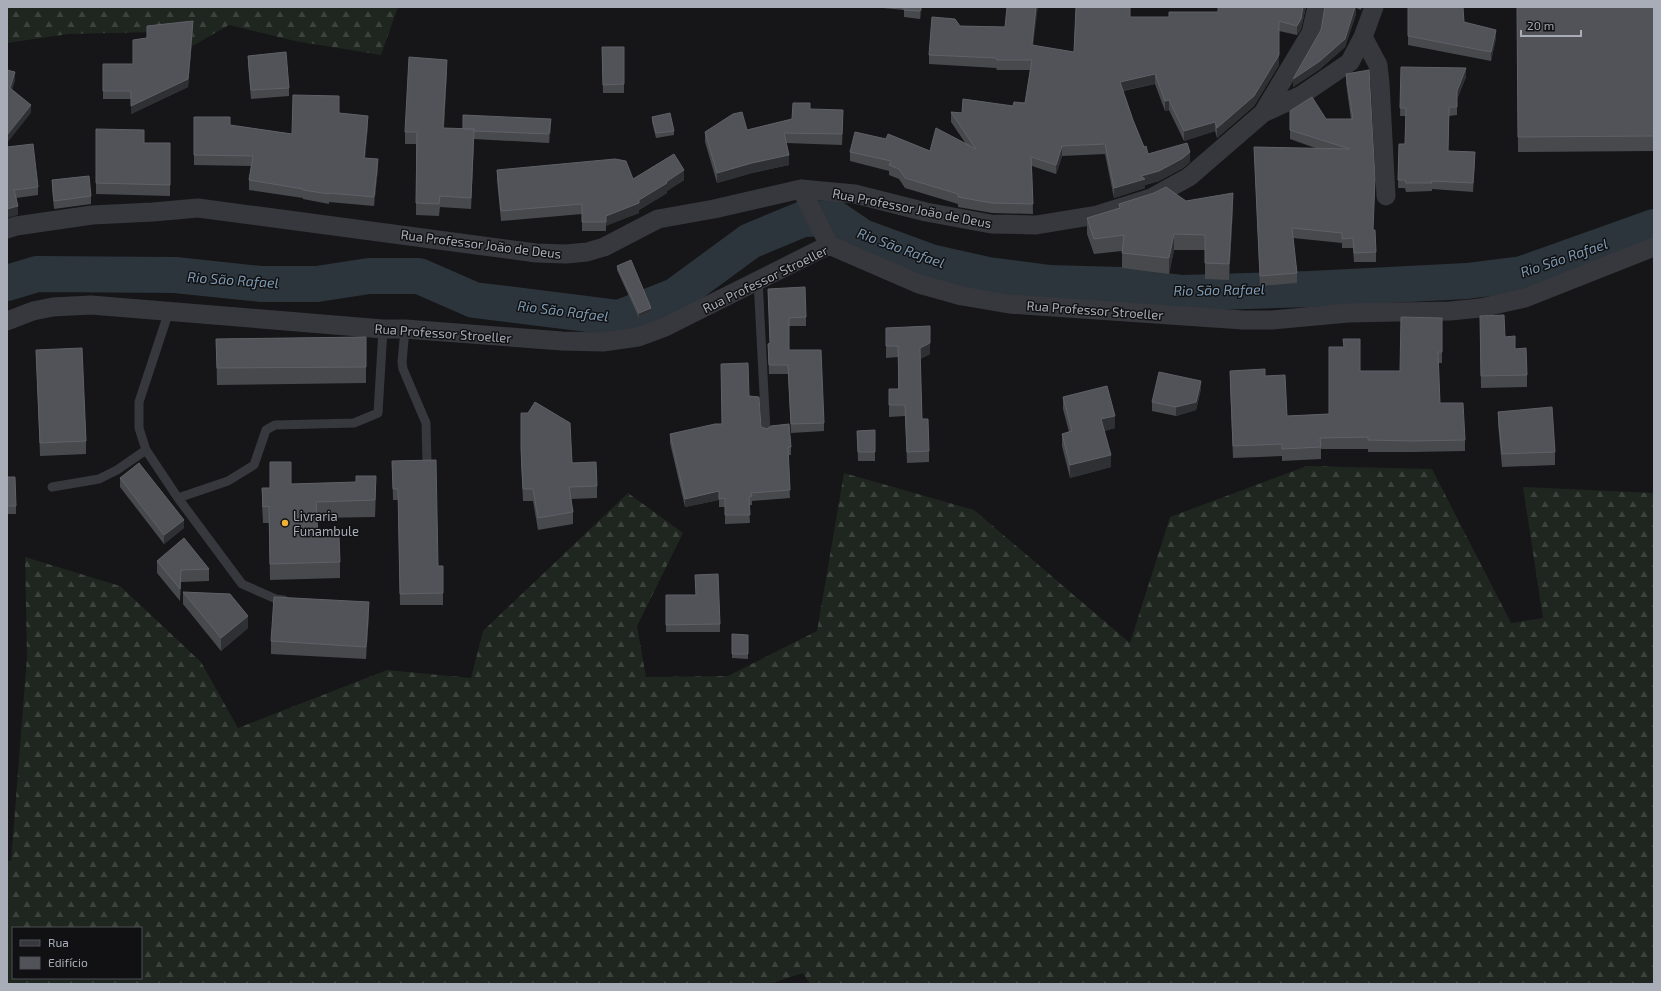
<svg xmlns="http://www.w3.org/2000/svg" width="1661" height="991" viewBox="0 0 1661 991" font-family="'Exo 2',sans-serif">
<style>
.forest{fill:url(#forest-firs);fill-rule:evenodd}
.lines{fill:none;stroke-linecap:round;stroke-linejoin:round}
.river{stroke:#2c353c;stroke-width:36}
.lane{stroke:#37383d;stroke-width:9}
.street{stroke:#37383d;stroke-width:19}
.wall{fill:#47494d}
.shaded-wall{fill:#2f3033}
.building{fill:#525359;stroke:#5f6168}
.poi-dot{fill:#f2b134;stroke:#111113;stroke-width:1.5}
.labels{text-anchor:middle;stroke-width:3;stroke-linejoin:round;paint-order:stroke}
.street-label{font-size:13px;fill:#a8adb8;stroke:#111113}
.poi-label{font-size:13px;fill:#a8adb8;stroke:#111113;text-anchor:start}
.water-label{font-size:14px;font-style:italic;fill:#7f9bb3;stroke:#111113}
</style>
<defs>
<pattern id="forest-firs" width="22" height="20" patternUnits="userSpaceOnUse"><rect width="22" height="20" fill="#1e261f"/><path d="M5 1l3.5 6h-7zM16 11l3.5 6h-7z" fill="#3c433d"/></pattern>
</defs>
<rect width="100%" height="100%" fill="#161618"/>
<path class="forest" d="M7,7h391l-17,48 -86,-14 -66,-16 -70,40 -4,-33 -87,2 -61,9z
M1307,466l125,3 79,154 32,-5 -20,-131 131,6v491h-844l-7,-11 -34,11h-762v-124l4,1 16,-204 -2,-100 95,29 81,76 37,66 149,-58 84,8 12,-47 145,-138 55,40 -46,93 9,51 82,-1 89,-45 27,-158 130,37 156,133 40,-126zM13,928h128v50h-128z"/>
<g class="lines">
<path class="river" d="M7,283l30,-9 138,1 86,9h56l52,-8h50l55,24 145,18 56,-22 75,-55 53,-22 31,-1 28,19 68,25 58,13 62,8 72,2 60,8 128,-4 157,-8 55,-7 132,-47"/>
<path class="lane" d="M758,280l8,151
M169,311l-30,91v26l7,22 32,48 64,86 34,15 8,1
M405,329l-3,33 1,7 23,54 1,40
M52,487l47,-8 18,-9 29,-20
M178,498l50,-17 26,-16 12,-35 9,-5 79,-2 24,-10 5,-84"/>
<path class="street" d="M1363,37l15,28 2,18 6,113
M1263,113l48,-80 6,-26
M801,189l28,56
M7,229l9,-3 76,-11 61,-3 45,-4 338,45 30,1 21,-2 17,-5 54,-28 56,-10 87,-20 54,5 71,18 65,12 45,1 61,-10 54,-17 38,-21 74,-64 37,-17 50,-34 13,-25 11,-30
M7,321l26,-10 20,-4 38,-2 292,24h22l157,12 41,1 35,-5 27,-10 164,-82 90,39 43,12 47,8 234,16h29l76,-7 102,-2 30,-3 45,-10 129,-51"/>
</g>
<path class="wall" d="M872,7h50l-2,12 -16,-2v-7z
M1069,7h61v10h39l49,-5v-5h88l-5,22 -4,6 -18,-4v34l-25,41 -37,32 -2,-7 -31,10 -15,-31 -4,1 -10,-27 -32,7 10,29 11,27 4,7 42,8 -7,6 -24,13 -14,4v3l-31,10 -9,-44 -43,2 -6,18 -24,-8 1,48 -41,-1 -34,-6v-3l-53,-16 -6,-9 -10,-4v-4l-39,-10v-9l80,-1 36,-7 -15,-22v-10l11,1 51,-7 12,-3 5,-33h-33l-1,-2 -67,-4v-9l31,-29 45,1 28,19 41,6 2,-44z
M1325,7h37l-1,3 -5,-2v6l-11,33 -25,22 -27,18 28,-57z
M1408,7l56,15 32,16 -5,23 -83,-16z
M1517,7h137v144l-136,1z
M193,29l-5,58 -57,27v-15h-28v-35h30l14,-26z
M602,47h22v46h-21z
M248,56l41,32v8l-38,3 -3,-35z
M1401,67l65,10 -9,22v16l-8,1 -1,35 27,10 -2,31 -41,-3v2l-26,1 -1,-4h-7l1,-44h6l1,-28h-6z
M447,71l-3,57 19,1 88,-2 -2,16 -75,-4 -3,70 -31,-2 -1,9 -23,-1v-71h-11v-12z
M1346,74l27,156 3,22v10h-22l-1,-14h-11v-5l-49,-5 4,35v10l-37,3 -6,-139 64,2 -28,-10v-28l36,8h25l-5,-36z
M810,109l33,11 -1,25 -56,-2 3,22 -37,8 -35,10 -12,-41v-10l42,-2 45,-11z
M339,113l29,12 -3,33 13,10 -4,38 -45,-4v2l-26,-5v-1l-54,-8v-10l2,-14 -57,-1v-48l36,8 62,9z
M652,117l22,14v4l-18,3 -4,-16z
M96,129l48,14h26v53l-74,-2z
M7,147l31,40v8l-22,3 2,17z
M497,170l136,9 51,1 -17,11v2l-28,17v3l-33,12v6h-24v-17l-81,7 -4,-41z
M52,180l39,16v8l-37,5 -2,-21z
M1186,201l47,7 -4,72 -24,-1v-29h-31l-5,24 -47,-6v-17l-28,3 -7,-20v-16l32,-10v-4z
M617,266l34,46 -12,6 -22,-48z
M768,289l38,28v9h-17v24l35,73v8l-33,2 -3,-59h-19l-1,-30 2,-1z
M1442,318v45h-4l2,40 25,37v11l-53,1h-44v-3h-47v10l-39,2v-5l-49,2 -3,-75v-12l57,45 42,-2 31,-43h40z
M886,328l44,26 -10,5 2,60 7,32v11l-22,1 -2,-47 -16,1v-28h9v-32l-12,1z
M1480,328l25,9 10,12 12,26v12l-46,1z
M366,337v46l-149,2 -1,-46z
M36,350l50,91v13l-46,2z
M1201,389l-5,21 -20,6 -24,-5v-9z
M749,396l12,31 30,20v8h-3l2,43 -38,3v4h-3l1,18 -25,1v-17h-6v-7l-34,7 -15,-64v-9l52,-10z
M1063,397l52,31 -11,3 7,36 -41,11 -8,-32v-12l7,-2 -6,-23z
M1498,412l57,40v13l-53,2 -4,-43z
M521,413l76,73v12l-26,1 2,13v12l-35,6 -5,-29h-10l-2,-40z
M875,430v31h-17l-1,-30z
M392,461l46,105h5v39h-43l-2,-105h-5z
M270,462l21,22 85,8 -1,25 -58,1 1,20 22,24v16l-70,2 -1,-57h-6l-1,-19v-16h8z
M7,477l9,29v8h-9z
M120,478l64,50 -20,16 -44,-57z
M157,561l52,8v12l-28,1 -1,19 -23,-28z
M695,575l25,49v8h-54v-37h30z
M183,592l65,36 -27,23 -38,-47z
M369,614l-3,45 -95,-5v-13z
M748,635v24l-16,-1v-4z"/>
<path class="shaded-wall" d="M921,7h1l-2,12v-8z
M1036,7h2l-6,48v-10z
M1303,7h3l-5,22 -4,6v-9z
M1355,7h1v7l-11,33 -25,22 -27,18v-8z
M193,21v8l-5,58 -57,27v-8z
M1496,30v8l-5,23v-9z
M1279,55v10l-25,41 -37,32v-10z
M447,60v11l-4,69v-12z
M1466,68v9l-9,22v-8z
M15,72v9l-5,16v-9z
M1155,74v10l-35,7v-9z
M1169,100v10l-4,1v-10z
M31,105v8l-24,30v-8z
M368,116v9l-4,42v-9z
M551,119v8l-2,16v-9z
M1215,122v9l-31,10v-10z
M474,129v12l-3,68v-11z
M1062,146v10l-6,18v-9z
M1190,152v10l-7,6 -24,13 -14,4v3l-31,10v-10l27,-12z
M789,155v10l-37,8 -35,10v-10l35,-10z
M378,159v9l-4,38v-9z
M684,170v10l-17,11v2l-28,17v3l-33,13v-10l33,-16z
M1233,193v15l-4,72v-16z
M18,206v9l-11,3v-9z
M1174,234v16l-5,24v-16z
M651,308v4l-12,6v-5z
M930,343v11l-10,5v-11z
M1201,381v8l-5,21 -20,6v-9z
M1115,416v12l-14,4v-13z
M1111,455v12l-41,11v-13z
M376,476v16l-1,25v-17z
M719,491v9l-34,7v-8z
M184,520v8l-20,16v-9z
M369,602v12l-3,45v-12z
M248,616v12l-27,23v-13z"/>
<path class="building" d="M904,7h17l-1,4 -16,-1z
M1007,7h29l-4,38 42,7 2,-45h54v10h39v-5h49v-5h85l-2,12 -4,7 -18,-5v34l-25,41 -37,32 -2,-6 -31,9 -15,-31 -4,1 -10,-27 -35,8 13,38 11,27 2,-1 2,8 39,-11 3,9 -7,6 -24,13 -18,5 4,3 -31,9 -9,-44 -43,2 -6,19 -25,-8 2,47 -41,-1 -34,-6v-3l-53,-16 -6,-9 -10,-4 2,-4 -41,-9 5,-20 31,7 2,-5 42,17 6,-23 40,21 -25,-37 11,1 1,-14 50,7 1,-4 11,1 7,-43h-35l-1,-2 -67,-3 3,-38 23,2 5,7 45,1z
M1325,7h30l-10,32 -25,22 -27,18 28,-49z
M1408,7h55l1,15 32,8 -5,22 -83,-16z
M1517,7h137v129l-136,1z
M193,21l-5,58 -57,27v-15h-28v-27h30v-24l14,-2v-12z
M602,47h22v37l-21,1z
M286,52l3,36 -38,2 -3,-34z
M409,57l38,3 -4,68 31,1 -3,69 -31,-2 -1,8 -23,-1 1,-71h-12z
M1401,67l65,1 -9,23v16h-8l-1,44 27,1 -2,31 -42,-2 1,2h-26l-1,-3h-7l1,-36h6l1,-36h-6z
M7,70l8,2 -5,16 21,17 -24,30z
M1369,70l6,109 -2,51h2l1,22 -22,1 -1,-15 -11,1v-6l-50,-5 5,45 -37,3 -6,-129 96,2 -60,-19v-19l22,-14 14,22h27l-7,-45z
M293,95l46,1v17l29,3 -4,42 14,1 -4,38 -45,-4v1l-26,-4v-1l-54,-9 4,-24 -59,-1v-38h36v8l62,9z
M793,103h17v6l33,1 -1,24 -58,-1 5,22 -37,8 -35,10 -12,-41 28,-18 9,-2 5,18 45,-11z
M670,113l4,18 -18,2 -4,-16z
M463,115l88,4 -2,15 -75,-3v-2h-11z
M96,129l48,1v13h26v42l-74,-2z
M33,144l5,43 -24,3 4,16 -11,3v-62z
M674,154l10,16 -18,12 1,1 -28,17v3l-33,13v6h-24v-18l-81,7 -4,-41 118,-11 11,2 7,18z
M89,176l2,20 -37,5 -2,-21z
M1166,187l20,14 47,-8 -4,71 -24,-1v-28l-31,-1 -5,24 -47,-5 2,-18 -30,4 -7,-21 33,-10 -1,-4 35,-11z
M631,260l20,48 -12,5 -22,-47z
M805,287l1,30 -17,1v32h32l3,73 -33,1 -3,-59h-19l-1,-21 2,-1 -2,-54z
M1504,315l1,22 10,-1v13l11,-1 1,27 -46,1 -1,-60z
M1401,317l41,1v34h-4l2,51h23l2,37 -53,1 -44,-1v-3l-48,1 1,9 -39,2v-5l-49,2 -3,-75 35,-2v7l20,-1 2,41 42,-2v-67h15l-1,-8h17v32h40z
M930,326v17l-10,5 2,71h6l1,32 -22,1 -2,-47h-16v-16h10l-1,-43h-12v-18z
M366,337v30l-149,1 -1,-29z
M82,348l4,93 -46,2 -4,-93z
M748,363l1,33 10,1 2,30 6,2 4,-3 18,-2 2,23h-3l2,43 -39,3 1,3 -3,1 1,18h-25v-17l-6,1v-8l-34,8 -15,-65 45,-10h7l-1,-60z
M1159,372l42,9 -5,21 -20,5 -24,-5z
M1107,386l8,30 -14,3 10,36 -41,10 -8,-31 10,-3 -9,-34z
M535,402l35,21 2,40 24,-1 1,24 -28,1 4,25 -35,6 -5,-29h-10l-2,-40v-36h7z
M1552,407l3,45 -53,2 -4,-42z
M875,430v22h-17l-1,-21z
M436,460l2,106h5v27l-43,1 -2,-105h-5l-1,-28z
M270,462h21v22l65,-2v-6h20l-1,24 -59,2 2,36 21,-1 1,25 -70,2 -1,-58 -6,1 -1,-19h8z
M139,463l45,57 -20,15 -44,-57z
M7,477h8l1,29h-9z
M184,538l25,31 -28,1 -1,19 -23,-28z
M718,574l2,50 -54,1v-30h30l-1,-20z
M183,592l47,2 18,22 -27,22z
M274,597l95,5 -3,45 -95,-6z
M732,634l16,1v19h-16z"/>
<circle class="poi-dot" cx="285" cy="523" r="4"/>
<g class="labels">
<g class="street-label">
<text transform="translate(912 208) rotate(11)" y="5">Rua Professor João de Deus</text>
<text transform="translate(481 244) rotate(7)" y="5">Rua Professor João de Deus</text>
<text transform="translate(765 279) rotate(-26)" y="5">Rua Professor Stroeller</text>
<text transform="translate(1095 310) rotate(4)" y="5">Rua Professor Stroeller</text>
<text transform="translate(443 333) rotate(4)" y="5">Rua Professor Stroeller</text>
</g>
<g class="poi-label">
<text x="293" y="521">Livraria<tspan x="293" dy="15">Funambule</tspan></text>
</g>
<g class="water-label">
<text transform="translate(901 248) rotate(20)" y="5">Rio São Rafael</text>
<text transform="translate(1564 258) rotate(-19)" y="5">Rio São Rafael</text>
<text transform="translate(233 280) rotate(4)" y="5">Rio São Rafael</text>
<text transform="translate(1219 290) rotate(-1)" y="5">Rio São Rafael</text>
<text transform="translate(563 311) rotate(7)" y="5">Rio São Rafael</text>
</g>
</g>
<rect width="1661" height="991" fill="none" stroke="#a8adb8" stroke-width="16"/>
<rect x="12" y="927" width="130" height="52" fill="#111113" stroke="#4d4f55"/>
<rect x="20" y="940" width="20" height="6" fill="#37383d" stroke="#4d4f55"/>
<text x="48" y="947" font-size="12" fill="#a8adb8">Rua</text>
<rect x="20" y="957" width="20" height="12" fill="#525359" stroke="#4d4f55"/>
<text x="48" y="967" font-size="12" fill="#a8adb8">Edifício</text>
<path d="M1521 30v6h60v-6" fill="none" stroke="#a8adb8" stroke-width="2"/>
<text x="1527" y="30" font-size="12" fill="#a8adb8" stroke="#111113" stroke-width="3" paint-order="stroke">20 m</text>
</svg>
